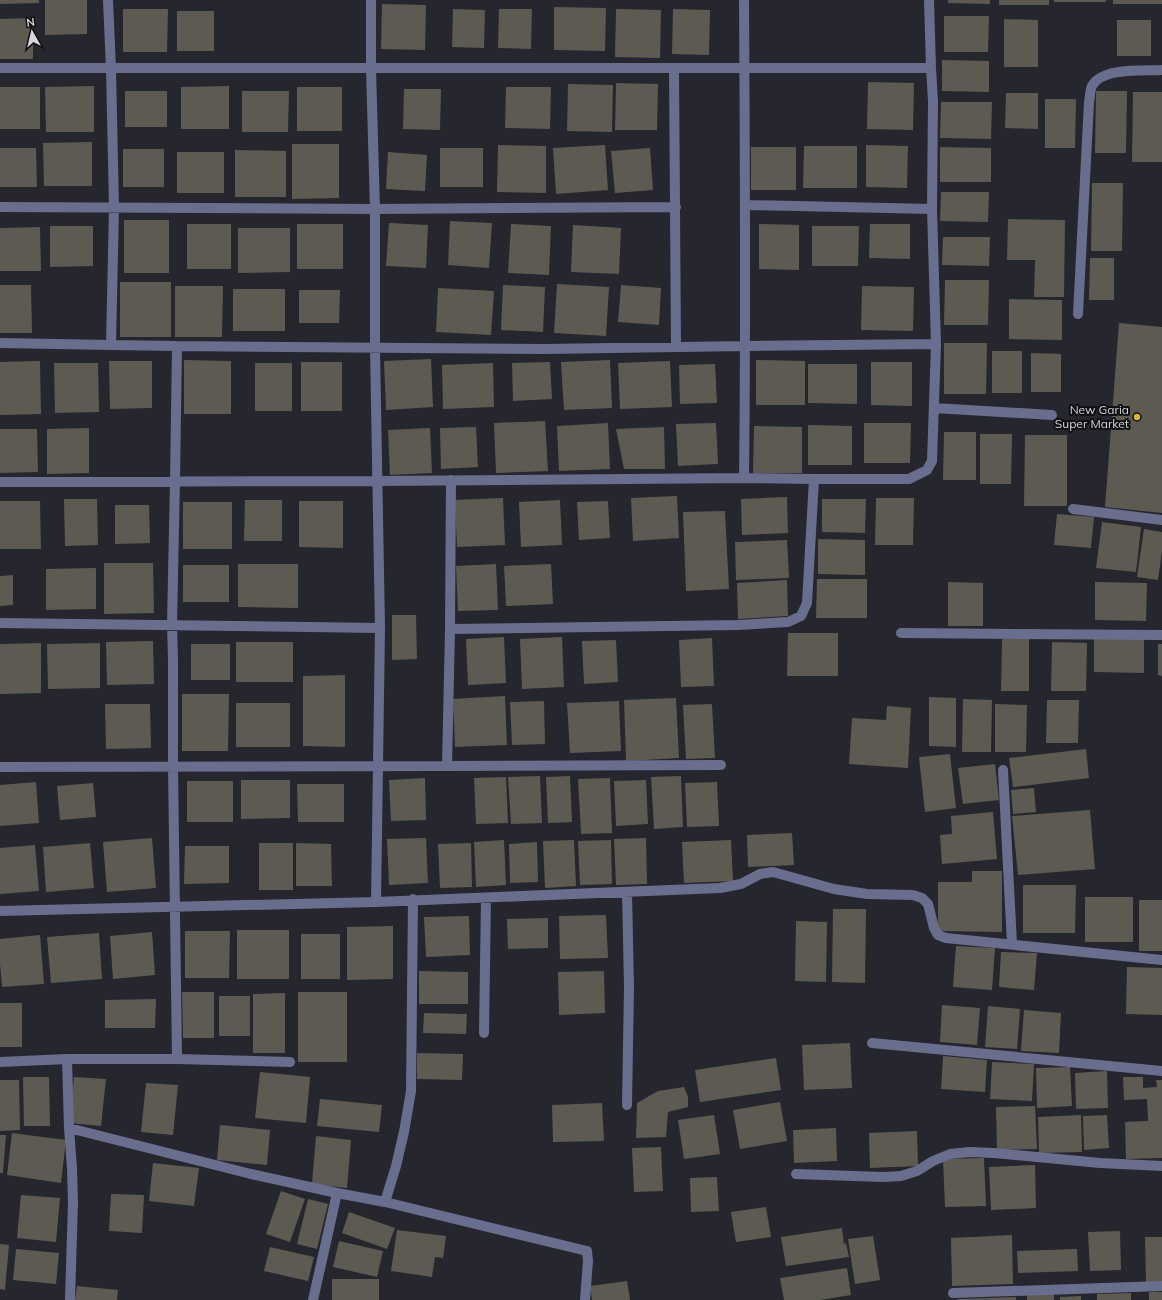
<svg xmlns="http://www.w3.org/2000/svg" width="1162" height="1300" viewBox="0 0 1162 1300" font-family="Mulish,sans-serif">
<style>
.building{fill:#5d5b51}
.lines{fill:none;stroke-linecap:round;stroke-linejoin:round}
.minor{stroke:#696e8e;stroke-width:10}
.poi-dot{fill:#d2b635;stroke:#0f0f13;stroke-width:1.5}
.labels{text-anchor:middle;stroke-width:4;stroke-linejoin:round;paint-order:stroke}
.poi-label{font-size:12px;fill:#d6d7dc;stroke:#0f0f13;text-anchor:end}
</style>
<rect width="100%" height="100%" fill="#25262e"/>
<path class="building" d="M0,0h39v3l-39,1z
M45,0h42v34l-42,1z
M948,0h42v4l-42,-1z
M999,0h50v5h-50z
M1054,0h52v2h-52z
M1113,0h49v4h-49z
M382,4l44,1 -1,45 -44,-1z
M554,7l52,1 -1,43 -51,-1z
M123,9h45l-1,43h-44z
M453,9l32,1 -1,38 -32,-1z
M499,9h33l-1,40 -33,-1z
M616,9l45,1 -1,48 -45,-1z
M673,9l37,1 -1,45 -37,-1z
M177,11h37v40h-37z
M944,16h45l-1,36h-44z
M33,18v41h-33v-40z
M1004,19l34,1v47h-34z
M1117,20h34v36h-34z
M942,60l47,1v31l-47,-1z
M868,82l46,1 -1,47 -46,-1z
M616,83l42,1 -1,46h-42z
M568,84l45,1 -1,47 -45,-1z
M94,86v46h-48l-1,-45z
M229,86v43h-48v-42z
M0,87h40v42h-40z
M297,87h45v44h-45z
M506,87h45l-1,42 -45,-1z
M404,89h37l-1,41 -37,-1z
M125,91h42v36h-42z
M242,91h47l-1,41h-46z
M1096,91h31l-1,62h-31z
M1133,92h29v70h-30z
M1006,93h32v36l-33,-1z
M1045,99h31l-1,49h-30z
M941,102h51l-1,37 -51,-1z
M92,142v44h-48l-1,-43z
M292,144h47v54l-47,1z
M498,145l48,1v47l-49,-1z
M605,145l3,45 -52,4 -3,-46z
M866,145l42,1 -1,42 -41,-1z
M804,146h53v42h-54z
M751,147h45v43h-45z
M940,147l51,1v34h-51z
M0,148h36l1,39h-37z
M440,148h43v39h-43z
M650,148l3,42 -38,3 -4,-42z
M123,149h41v38h-41z
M235,150l51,1v46h-51z
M177,152h47v41h-47z
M388,152l39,3 -2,36 -39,-2z
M1092,183h31l-1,68h-31z
M941,192h48l-1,30 -48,-1z
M1008,219l57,1 -1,77h-30l1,-37h-28z
M124,220h45v53h-45z
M450,221l42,2 -3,45 -41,-3z
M389,223l39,2 -2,43 -40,-2z
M187,224h44v45h-44z
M297,224h46v45h-46z
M511,224l40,2 -2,49 -41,-2z
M759,224l40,1v45l-40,-1z
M870,224h40v35l-41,-1z
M573,225l48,3 -2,46 -48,-2z
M50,226h43v40l-43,1z
M812,226h47l-1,40h-46z
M40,227l1,44h-41v-43z
M238,228h52v44l-52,1z
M943,237h47l-1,29 -47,-1z
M1090,258h24v42h-25z
M945,280h44l-1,45h-44z
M120,282h51v55h-51z
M557,284l52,3 -3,49 -52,-3z
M0,285h31l1,48h-32z
M503,285l42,2 -2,45 -42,-2z
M621,285l40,3 -2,37 -41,-3z
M175,286h48l-1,51h-47z
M862,286l52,1 -1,44 -52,-1z
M438,288l56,3 -3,44 -55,-3z
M233,289h52v42h-52z
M299,290h41l-1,33h-40z
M1009,299l53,1v40l-53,-1z
M1119,323l43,4v186l-57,-6z
M944,343h43l-1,51h-42z
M992,351h30v42h-30z
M1031,353l30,1v38h-30z
M431,359l2,48 -47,3 -2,-49z
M184,360l47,1v53h-47z
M610,360l2,48 -48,2 -3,-48z
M756,360l49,1v44h-49z
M40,361l1,53 -41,1v-53z
M109,361h43v47l-42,1z
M670,361l2,46 -52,2 -2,-46z
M301,362h41v49h-41z
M550,362l2,37 -39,2 -1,-38z
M871,362h41v44l-41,-1z
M54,363h44l1,49 -44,1z
M255,363h37v48h-37z
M493,363l1,44 -51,2 -1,-44z
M715,364l2,39 -37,1 -1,-39z
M808,364h49v40l-49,-1z
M545,421l3,50 -52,2 -2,-50z
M608,423l2,46 -51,2 -2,-45z
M716,423l2,41 -40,2 -2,-42z
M864,423h47l-1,40h-46z
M808,425l44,1v39h-44z
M754,426l48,1v46h-49z
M476,427l2,40 -37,2 -1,-41z
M664,427l1,42h-41l-8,-40z
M89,428v45l-42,1v-45z
M430,428l2,45 -42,2 -2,-45z
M0,429h37l1,43 -38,1z
M944,432h32v48h-33z
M980,434h32l-1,50h-31z
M1025,435h42v71h-43z
M677,496l2,42 -46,3 -2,-43z
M787,497l1,36 -46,2 -1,-36z
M503,498l2,47 -48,2 -2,-47z
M876,498h38l-1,47h-38z
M64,499h33l1,46 -33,1z
M822,499h44l-1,34 -43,-1z
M245,500h37v41h-38z
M560,500l2,45 -41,2 -2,-45z
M0,501h40l1,48h-41z
M299,501h44v47l-44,-1z
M608,501l2,37 -31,2 -2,-38z
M183,502h49v47h-49z
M115,505h34l1,38 -35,1z
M725,511l4,78 -43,2 -3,-79z
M1057,514l37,3 -3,31 -37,-3z
M1102,522l39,5 -5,45 -40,-4z
M1144,529l18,3v19l-4,29 -21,-3z
M818,539l47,1v35l-47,-1z
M787,540l2,38 -53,2 -1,-38z
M104,563h49l1,50 -50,1z
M238,564h60v44l-60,-1z
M496,564l2,46 -40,1 -2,-45z
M551,564l2,40 -47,2 -2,-40z
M183,565h46v37h-46z
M96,568v41l-50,1v-41z
M13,575v30l-13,1v-30z
M817,579h50v39h-51z
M787,580l1,36 -50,3 -1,-36z
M948,582l35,1v43h-35z
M1095,582l52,1 -1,38 -51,-1z
M392,615h24l1,44 -25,1z
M788,633h50v43h-51z
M504,637l2,46 -38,2 -2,-46z
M562,637l2,50 -42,2 -2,-50z
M712,638l2,48 -33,1 -2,-47z
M1094,638l50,1v34l-50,-1z
M1002,639h27v52h-28z
M616,640l2,42 -34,2 -2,-43z
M153,641l1,43 -47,1 -1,-43z
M236,642h57v40h-57z
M1052,642l35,1 -1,48h-35z
M41,643v50l-41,1v-50z
M100,643v45l-52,1 -1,-45z
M191,644h39v36h-39z
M1158,644h4v32l-4,-1z
M345,675v72l-42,-1v-70z
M182,694h47l-1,57h-46z
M505,696l2,49 -52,2 -2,-48z
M929,697l27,1v49l-27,-1z
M676,698l3,60 -53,3 -2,-61z
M963,699l29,1 -1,52h-29z
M1047,700h32l-1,43h-32z
M544,701l1,43 -33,1 -2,-43z
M619,701l2,50 -51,2 -3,-50z
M236,703h54v44h-54z
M105,704h45l1,44 -45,1z
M712,704l3,54 -29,1 -3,-54z
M995,704l32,1 -1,47h-31z
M887,706l24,2 -3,60 -59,-4 3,-46 34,2z
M1086,749l3,29 -76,9 -4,-29z
M950,754l6,54 -31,4 -6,-55z
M995,764l4,36 -36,4 -5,-36z
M540,776l2,47 -31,1 -3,-47z
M570,776l2,46 -24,1 -2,-46z
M681,776l2,51 -29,2 -3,-52z
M506,777l2,46 -32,1 -2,-46z
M425,778l1,42 -35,1 -2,-41z
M610,778l2,55 -31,1 -3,-55z
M241,780h49v38l-49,1z
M646,780l2,44 -32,2 -2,-45z
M187,781h46v41h-46z
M36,782l3,41 -39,3v-41z
M717,782l2,44 -32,1 -2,-44z
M93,783l3,34 -36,3 -3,-34z
M297,784h47v38h-46z
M1034,788l2,24 -23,2 -2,-24z
M1090,810l5,59 -77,6 -6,-59z
M993,812l4,47 -55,5 -2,-29 12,-1 -1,-18z
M792,833l2,32 -46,2 -1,-32z
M152,838l4,50 -49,4 -4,-50z
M426,838l2,45 -39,2 -2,-46z
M646,838l1,46 -31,1 -2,-46z
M504,840l2,45 -30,2 -2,-45z
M574,840l2,46 -31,2 -2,-47z
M611,840l1,44 -32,1 -2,-44z
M731,840l2,41 -49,2 -2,-41z
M537,842l1,40 -28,1 -1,-39z
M90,843l4,45 -48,4 -3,-45z
M259,843h34v47h-34z
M296,843l35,1 1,42h-36z
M471,843l1,44 -32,1 -2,-44z
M35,845l4,46 -39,3v-46z
M185,846h44v37l-45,1z
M972,871h30v61l-64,-1v-49h34z
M1023,885h53l-1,48h-52z
M1085,897h48v45h-48z
M1139,900h23v51h-23z
M833,909h33l-1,74 -33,-1z
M606,915l2,43 -48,1 -1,-43z
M469,916l1,39 -44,2 -2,-40z
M548,918v30l-40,1 -1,-30z
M796,921l31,1 -1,60 -31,-1z
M393,926v53l-46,1v-53z
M237,930h52v49h-52z
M185,931h45l-1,47h-44z
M152,932l3,43 -42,4 -3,-43z
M99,933l3,46 -51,4 -4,-46z
M301,934h39v45h-39z
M40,935l4,49 -42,3 -2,-23v-25z
M956,946l39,2 -3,42 -39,-3z
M1001,952l36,1 -3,37 -35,-3z
M1127,967l35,1v47l-36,-1z
M419,971l49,1v32h-49z
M604,971l1,42 -46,2 -1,-43z
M182,992h32v46h-31z
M298,992h49v70h-49z
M285,993v60h-32v-59z
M219,996h31v40h-31z
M156,999l-1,29h-50v-28z
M0,1003h22v44h-22z
M942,1005l38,3 -3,37 -37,-3z
M988,1006l32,3 -3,40 -32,-2z
M1024,1010l37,3 -2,40 -38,-2z
M424,1013l43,1 -1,20 -43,-1z
M850,1043l2,45 -48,2 -2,-45z
M417,1053l46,1 -1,26 -45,-1z
M943,1056l44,4 -2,32 -44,-3z
M776,1058l5,32 -81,12 -5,-32z
M992,1062l42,2 -2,37 -42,-2z
M1070,1067l2,39 -35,2 -1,-40z
M1107,1071l1,37 -32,1 -1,-36z
M260,1072l50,5 -4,46 -51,-5z
M23,1077h26l1,49h-26z
M74,1077l32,2 -5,47 -31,-3z
M1123,1077h20v11l14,-1 -1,-7h6v78l-36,1 -1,-37 23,-1 -1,-22 -23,1z
M0,1080h19l1,50 -20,1z
M146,1083l32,2 -5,50 -32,-3z
M684,1087l4,10v10l-20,5 -2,25 -30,1 1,-35 21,-12z
M320,1099l62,6 -3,27 -62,-6z
M780,1102l7,39 -47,8 -7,-39z
M602,1103l2,38 -51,1 -1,-37z
M1035,1106l2,43 -40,1 -1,-43z
M714,1115l6,39 -36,5 -6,-39z
M1081,1115l1,37 -43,1 -1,-36z
M1107,1115l2,33 -25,2 -1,-34z
M220,1125l50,5 -3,35 -50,-5z
M836,1128l1,33 -43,2 -1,-33z
M917,1131l1,35 -48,2 -1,-35z
M12,1133l54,7 -5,43 -54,-8z
M0,1135h6l-3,38h-3z
M316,1136l35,4 -4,48 -35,-4z
M661,1147l2,44 -29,1 -2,-44z
M984,1158l2,48 -41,1 -2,-48z
M153,1163l46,5 -5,38 -45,-5z
M1035,1165l1,43 -45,2 -2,-43z
M717,1177l2,34 -28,1 -1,-34z
M281,1191l24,8 -15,43 -24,-8z
M111,1194l33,1 -2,38 -33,-2z
M21,1195l39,3 -4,44 -39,-4z
M308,1199l20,5 -11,45 -20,-5z
M766,1207l5,30 -35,5 -5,-30z
M349,1212l46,16 -8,21 -45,-16z
M842,1228l2,16 2,-1 3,14 -63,9 -5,-29z
M397,1230l49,6 -3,22 -8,-1 -3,20 -41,-6z
M1120,1231l1,39 -31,1 -2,-39z
M1012,1235l1,49 -61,2 -1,-48z
M873,1236l7,44 -25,4 -7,-45z
M1145,1237h17v46l-16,1z
M339,1241l44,10 -6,26 -44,-10z
M0,1244l9,1 -4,45 -5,-1z
M270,1247l44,10 -6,24 -44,-10z
M16,1249l43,4 -3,31 -43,-4z
M1077,1249l1,22 -60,2 -1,-22z
M847,1268l4,27 -31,5h-36l-4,-22z
M332,1279h47v21h-47z
M627,1281l3,19h-38l-2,-14z
M77,1286l41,4 -1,10h-42z
M1149,1292h13v8h-13z
M1131,1293v7h-34v-6z
M1027,1294h27v6h-27z
M1081,1296v4h-21v-3z
M1016,1297v3h-59v-1z"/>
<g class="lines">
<path class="minor" d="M371,0v69l4,140v139l5,280 -4,274 344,-14 21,-4 19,-10 13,-2 61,17 33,5 46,1 9,3 6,6 6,24 4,7 8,3 216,22
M744,0c1,159 2,318 0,478
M0,68h931
M674,68l2,279
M746,205l186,4
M0,207l375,2 301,-2
M1078,314l11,-212c1,-5 1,-12 3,-16 10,-19 51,-15 70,-16
M0,343l111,2
M177,346l367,3 202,-3 190,-2
M934,408l118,7
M451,480l-1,149 288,-4 50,-3 13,-6 6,-13 7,-124
M0,482l378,-1 366,-3 70,1h95l18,-9 5,-9 4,-117 -4,-135 1,-108 -2,-33 -2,-68
M1073,509l89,11
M0,623l380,5
M901,633l261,2
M447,766l274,-1
M0,767l447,-1 3,-137
M1003,770l9,174
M627,892l2,95 -2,118
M0,911l376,-9
M484,1033l2,-135
M872,1043l290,28
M67,1059l2,69 3,40 1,34 -3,98
M177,1059l113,3
M0,1062l67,-3h110l-4,-293v-106l-1,-36 3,-143 2,-135 -66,-1 3,-137 -3,-139 -3,-69
M69,1128l182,46 86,19
M796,1174l87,3 18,-1 16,-5 16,-10 17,-7 20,-2 24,1 106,10 62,3
M385,1202l11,-36 8,-34 7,-41 2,-192
M953,1293l209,-7
M313,1300l24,-107 48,9 202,49 1,10 -3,39"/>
</g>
<circle class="poi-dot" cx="1137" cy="417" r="4"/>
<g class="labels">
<g class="poi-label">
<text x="1129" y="414">New Garia<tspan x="1129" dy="14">Super Market</tspan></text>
</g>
</g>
<g transform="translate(32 32) rotate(352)" stroke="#0f0f13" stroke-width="3" paint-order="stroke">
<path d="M0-3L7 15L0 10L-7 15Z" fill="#d6d7dc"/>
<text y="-6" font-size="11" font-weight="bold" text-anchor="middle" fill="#d6d7dc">N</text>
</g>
</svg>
